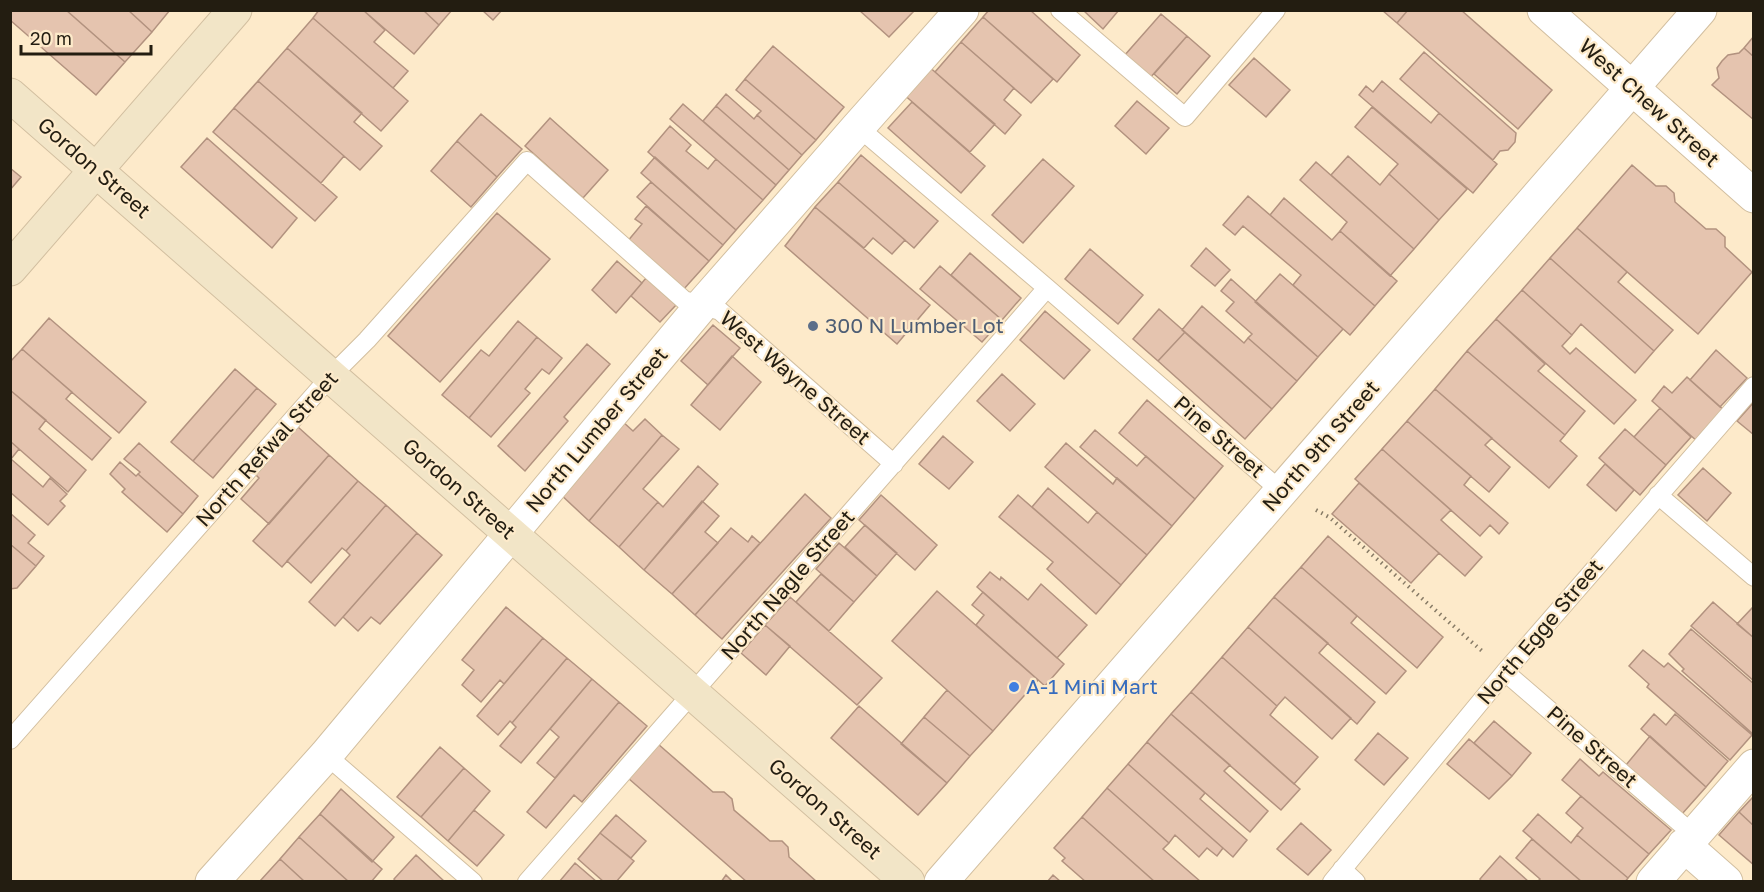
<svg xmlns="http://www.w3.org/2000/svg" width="1764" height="892" viewBox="0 0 1764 892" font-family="'Golos Text',sans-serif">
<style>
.building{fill:#e5c4af;stroke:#b2927f;stroke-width:1.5}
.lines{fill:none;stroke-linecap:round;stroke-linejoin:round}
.lane-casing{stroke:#d2bfa0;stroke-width:20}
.street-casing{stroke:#d2bfa0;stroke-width:35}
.secondary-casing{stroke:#d2bfa0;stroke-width:35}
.path{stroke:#877b66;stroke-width:4;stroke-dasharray:1.5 4.5;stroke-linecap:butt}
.lane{stroke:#fff;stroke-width:18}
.street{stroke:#fff;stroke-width:33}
.secondary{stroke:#f2e5c7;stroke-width:33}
.service-dot{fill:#5c6f8a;stroke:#fdeaca;stroke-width:2}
.shop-dot{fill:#3f7fe0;stroke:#fdeaca;stroke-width:2}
.labels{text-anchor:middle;stroke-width:4.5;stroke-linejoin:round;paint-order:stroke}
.street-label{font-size:21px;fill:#231d11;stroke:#fdeaca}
.service-label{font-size:21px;fill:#4e5e75;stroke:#fdeaca;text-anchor:start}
.shop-label{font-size:21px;fill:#366cbe;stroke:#fdeaca;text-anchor:start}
</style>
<rect width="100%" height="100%" fill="#fdeaca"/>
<path class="building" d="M10,10h56l59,52 -29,33 -86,-75z
M66,10h62l24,22 -27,30z
M128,10h42l-18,22z
M319,10h44l22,20 -11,12 34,29 -15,17 -80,-70z
M363,10h60l16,15 -25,29z
M423,10h29l-13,15z
M482,10h20l-9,10z
M859,10h52l2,2 -24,25z
M989,10h41l50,45 -23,27 -74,-65z
M1083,10h36l-16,19z
M1382,10h26l-11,13z
M1408,10h53l91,80 -34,39 -121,-106z
M1161,14l26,22 -38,43 -25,-23z
M983,17l70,62 -22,24 -70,-61z
M313,18l95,83 -27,30 -94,-83z
M1187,36l23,20 -33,38 -23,-20z
M1754,36v21l-10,-9z
M961,42l53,46 -10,12 17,15 -16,19 -70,-62z
M773,46l71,61 -28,33 -71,-61z
M287,48l75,65 -8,9 28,24 -22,24 -102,-89z
M1744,48l10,9v63l-42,-35 7,-7 -2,-10 5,-7 6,-6 11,-2z
M1424,52l92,81 -1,9 -7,8 -8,1 -7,9 -93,-81z
M1254,58l36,32 -24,27 -37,-32z
M927,65l68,59 -25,28 -68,-59z
M745,79l71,61 -14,15 -45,-40 4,-4 -25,-21z
M258,81l86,75 -23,27 -87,-75z
M1382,81l49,42 8,-10 58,51 -24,29 -114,-98 7,-9 7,6z
M726,94l28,25 3,-4 45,40 -13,15 -73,-64z
M1137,101l32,27 -23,26 -31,-28z
M912,102l73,64 -24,27 -73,-65z
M683,104l93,81 -13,15 -93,-81z
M716,106l73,64 -13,15 -73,-64z
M1372,107l95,82 -28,31 -50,-46 9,-10 -43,-37z
M234,108l103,89 -22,24 -102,-89z
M481,114l41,35 -25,28 -40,-36z
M550,118l58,52 -25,28 -58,-52z
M670,126l21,19 -5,6 22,18 8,-10 47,41 -27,30 -88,-78z
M207,138l90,80 -25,30 -91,-81z
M457,141l40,36 -26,30 -40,-36z
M861,155l77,66 -24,27 -76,-66z
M1348,156l32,29 9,-11 50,46 -25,29 -83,-74z
M655,157l81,73 -13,15 -82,-72z
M1043,159l31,27 -51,57 -31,-28z
M1316,162l98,87 -24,27 -50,-45 7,-9 -47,-42z
M1632,165l24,21h10l8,7 1,9 31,27h10l9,8v10l27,25 -54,62 -121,-106z
M10,168l11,9 -11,13z
M651,182l72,63 -14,16 -72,-64z
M838,182l67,58 -13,14 -19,-16 -9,10 -49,-41z
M1248,196l127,110 -25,29 -57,-50 8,-10 -58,-49 -8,9 -12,-10z
M1284,198l48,42 8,-9 57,50 -22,25 -105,-91z
M646,206l63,55 -26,29 -56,-48 15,-18 -7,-5z
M815,207l115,98 -33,39 -112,-98z
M497,213l53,46 -110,123 -52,-46z
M1577,228l50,44 -9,10 55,48 -19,21 -104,-93z
M1206,248l24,22 -15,16 -24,-20z
M1090,249l53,46 -25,29 -53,-45z
M970,253l51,45 -19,22 -51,-45z
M1550,258l104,93 -19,22 -54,-49 -9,11 -50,-45z
M617,261l25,22 -26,30 -24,-23z
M940,266l62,54 -20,22 -62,-53z
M1280,274l63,55 -25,28 -63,-55z
M646,278l30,27 -16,17 -29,-26z
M1231,279l87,78 -21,24 -49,-43 4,-4 -26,-23 8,-9 -13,-11z
M1522,290l50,45 -10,11 8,8 6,-6 60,52 -22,24 -118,-105z
M1202,306l42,37 4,-5 49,43 -25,28 -90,-79z
M1159,309l26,23 -27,29 -25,-22z
M1045,311l45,39 -26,29 -44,-39z
M49,318l97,84 -27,31 -97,-84z
M1496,319l49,45 -7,7 47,40 -20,24 -98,-84z
M518,321l19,16 -68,81 -27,-23 39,-45 8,6z
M713,325l27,23 -32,37 -27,-24z
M1185,332l87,77 -27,30 -87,-78z
M537,337l25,21 -13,16 -7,-5 -17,20 5,4 -39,44 -22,-19z
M587,344l23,20 -46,53 4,4 -43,50 -27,-25z
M22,349l50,43 -6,7 45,39 -19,22 -82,-70v-28z
M1716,350l31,28 -27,29 -30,-27z
M1467,351l98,84 -5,6 17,15 -28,32 -114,-99z
M732,356l29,26 -41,48 -29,-25z
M235,369l22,19 -64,73 -22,-19z
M1002,374l33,30 -25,27 -33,-30z
M1687,377l38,34 -27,31 -46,-41 12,-15 8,7z
M257,388l19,16 -63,74 -20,-17z
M1435,389l57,49 -7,7 25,22 -21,25 -82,-71z
M10,390l36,30 -7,9 47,41 -18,22 -58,-51z
M1147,400l76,66 -28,33 -76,-66z
M1754,402v33l-17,-14z
M1660,408l31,29 -25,28 -32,-28z
M645,419l17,16 -73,86 -31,-29 64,-71 11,10z
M1407,421l64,55 -7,9 44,38 -9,11 -9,-9 -10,11 -98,-87z
M298,427l31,28 -60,69 -28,-25 18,-21 -4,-4z
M1625,429l41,36 -26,30 -41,-37z
M1095,430l42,36 9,-10 49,43 -23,27 -92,-79z
M662,435l17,14 -36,40 15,13 -39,45 -30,-26z
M943,436l30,26 -24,27 -30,-25z
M10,441l9,8 -8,10 32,28 7,-9 17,16 -7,7 5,5 -17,19 -38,-33z
M139,443l59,53 -15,18 -45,-40 2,-2 -16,-13z
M1066,443l47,41 4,-6 55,48 -25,29 -102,-88z
M1382,449l69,61 -10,10 41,37 -17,19 -110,-97z
M329,455l29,26 -76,86 -29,-26z
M120,462l16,14 2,-2 45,40 -16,18 -45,-40 3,-3 -15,-15z
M1605,464l29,26 -18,21 -29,-26z
M698,466l20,18 -74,86 -25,-23 39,-45 5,5z
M1703,468l28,25 -24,28 -29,-26z
M358,481l28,24 -40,46 -4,-3 -31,35 -24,-22z
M1359,483l80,70 -28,30 -79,-69z
M1048,488l40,35 9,-11 50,43 -26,30 -89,-78z
M805,494l26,24 -109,121 -27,-24z
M881,495l56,50 -22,25 -56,-50z
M1018,495l103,90 -25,29 -49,-45 6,-7 -54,-45z
M702,501l17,15 -14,16 13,11 -46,51 -28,-24z
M386,505l31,28 -82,93 -26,-24 41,-47 -4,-4z
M10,513l25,22 -7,8 16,13 -8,10 -26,-22z
M865,525l32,28 -20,23 -32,-29z
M731,528l17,14 4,-6 8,7 -65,72 -23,-21z
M417,533l25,22 -62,69 -9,-7 -13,14 -15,-14z
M1328,536l115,101 -26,31 -116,-101z
M839,543l38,33 -23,26 -38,-33z
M10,544l26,22 -19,22 -7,1z
M1301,567l56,49 -6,7 55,48 -20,23 -112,-97z
M990,572l10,8 1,-3 27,23 13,-16 46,41 -30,33 -80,-71z
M821,574l33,28 -25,29 -33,-29z
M937,591l101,89 -45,51 -101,-90z
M983,592l81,72 -19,22 -69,-61 8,-10 -12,-10z
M790,597l92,81 -25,27 -92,-80z
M1274,597l54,46 -9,10 56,49 -18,22 -109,-97z
M1713,602l41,36v43l-63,-55z
M1754,606v32l-17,-14z
M506,607l37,31 -39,46 -4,-4 -19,22 -19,-17 12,-15 -12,-10z
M765,625l25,21 -24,29 -25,-22z
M1248,627l103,91 -19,21 -47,-42 -8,9 -55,-49z
M1691,629l63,55 -1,50 -71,-63 2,-2 -15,-15z
M543,638l24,20 -55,65 -2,-2 -12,14 -21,-19z
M1643,650l21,17 4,-4 84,72 -22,25 -83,-73 2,-3 -20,-18z
M1222,657l55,49 -7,9 48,42 -24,27 -103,-92z
M567,658l25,21 -71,84 -21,-17 16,-19 -4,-4z
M592,679l27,23 -64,76 -18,-15 22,-26 -9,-8z
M947,690l46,41 -23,25 -46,-39z
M1191,692l109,97 -19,21 -110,-96z
M619,702l28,24 -65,76 -8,-7 -28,33 -19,-16z
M859,706l88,77 -29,32 -87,-77z
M1171,714l59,51 -6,6 44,40 -18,21 -103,-90z
M1654,714l12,11 9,-11 53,47 -22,26 -65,-58z
M924,717l46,39 -23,27 -46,-39z
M1494,721l37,32 -19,23 -38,-33z
M1378,733l30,25 -24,27 -29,-25z
M1650,736l56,51 -24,27 -56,-49z
M1469,739l43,37 -23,23 -42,-35z
M1147,742l58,51 -5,6 47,41 -14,17 -105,-93z
M658,744l55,48h11l8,7 2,11 36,31h12l6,6 1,10 28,25h-70l-119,-104z
M440,747l24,21 -43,49 -24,-20z
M1580,759l19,17 4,-4 68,58 -22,24 -87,-74z
M1128,764l95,84 -6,8 -10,-8 -8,9 -24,-22 -6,8 -62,-55z
M464,768l26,23 -42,50 -27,-24z
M1107,788l62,55 -6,6 38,33h-46l-73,-65z
M341,789l53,48 -22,25 -52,-48z
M1581,796l68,58 -21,24 -51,-43 6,-7 -17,-15z
M1754,796v30l-15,-14z
M474,810l30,25 -27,31 -29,-25z
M1739,812l15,14v39l-35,-30z
M320,814l62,55 -11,13h-22l-50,-45z
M1538,814l33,29 6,-8 51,43 -3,4h-43l-59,-51z
M616,815l30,26 -15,17 -31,-25z
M1082,817l73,65h-69l-24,-21 3,-3 -11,-10z
M1301,823l30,27 -23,25 -31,-26z
M600,833l34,28 -18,21h-12l-26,-23z
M299,837l50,45h-44l-25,-23z
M1532,839l50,43h-45l3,-3 -24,-21z
M416,855l29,27h-49l-2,-3z
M1500,856l29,26h-47l-2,-3z
M280,859l25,23 -45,-1z
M575,863l22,19h-38z
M726,875l7,7h-12z
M1053,875l8,7h-14z"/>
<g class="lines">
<defs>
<path id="lane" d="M1060,10l125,107 91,-107
M858,127l189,161 234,203
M1658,495l96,82
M1505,672l189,163
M10,740l321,-364 36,-36 160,-179 157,139 36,11 174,153
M326,755l147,127
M1342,869l14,13
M527,882l520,-594
M1332,882l173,-210 249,-286"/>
<path id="street" d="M1544,10l210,186
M1684,845l42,37
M212,882l114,-127 376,-450 156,-178 104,-117
M941,882l759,-872
M1653,882l101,-116"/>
<path id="secondary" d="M10,95l898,787
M10,269l225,-259"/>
</defs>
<use href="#lane" class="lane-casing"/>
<use href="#street" class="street-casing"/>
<use href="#secondary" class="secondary-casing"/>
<path class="path" d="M1316,510l13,7 153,134"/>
<use href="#lane" class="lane"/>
<use href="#street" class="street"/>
<use href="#secondary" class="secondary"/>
</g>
<circle class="service-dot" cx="813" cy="326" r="6"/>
<circle class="shop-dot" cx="1014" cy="687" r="6"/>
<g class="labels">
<g class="street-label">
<text transform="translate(1649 103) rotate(42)" y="7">West Chew Street</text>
<text transform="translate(94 168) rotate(41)" y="7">Gordon Street</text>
<text transform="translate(795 378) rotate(41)" y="7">West Wayne Street</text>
<text transform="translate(597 430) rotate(-50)" y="7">North Lumber Street</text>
<text transform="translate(1219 437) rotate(41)" y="7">Pine Street</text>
<text transform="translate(1321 446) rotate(-49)" y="7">North 9th Street</text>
<text transform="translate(267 449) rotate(-48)" y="7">North Refwal Street</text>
<text transform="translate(459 489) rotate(41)" y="7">Gordon Street</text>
<text transform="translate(788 585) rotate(-49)" y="7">North Nagle Street</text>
<text transform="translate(1540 632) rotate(-50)" y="7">North Egge Street</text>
<text transform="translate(1592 747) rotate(41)" y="7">Pine Street</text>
<text transform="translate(825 809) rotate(41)" y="7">Gordon Street</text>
</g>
<g class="service-label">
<text x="825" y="333">300 N Lumber Lot</text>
</g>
<g class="shop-label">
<text x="1026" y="694">A-1 Mini Mart</text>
</g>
</g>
<rect width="1764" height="892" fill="none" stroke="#231d11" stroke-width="24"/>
<path d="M21 45v9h130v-9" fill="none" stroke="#231d11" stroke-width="3"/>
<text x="30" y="45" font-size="18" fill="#231d11" stroke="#fdeaca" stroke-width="4.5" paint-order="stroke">20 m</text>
</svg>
